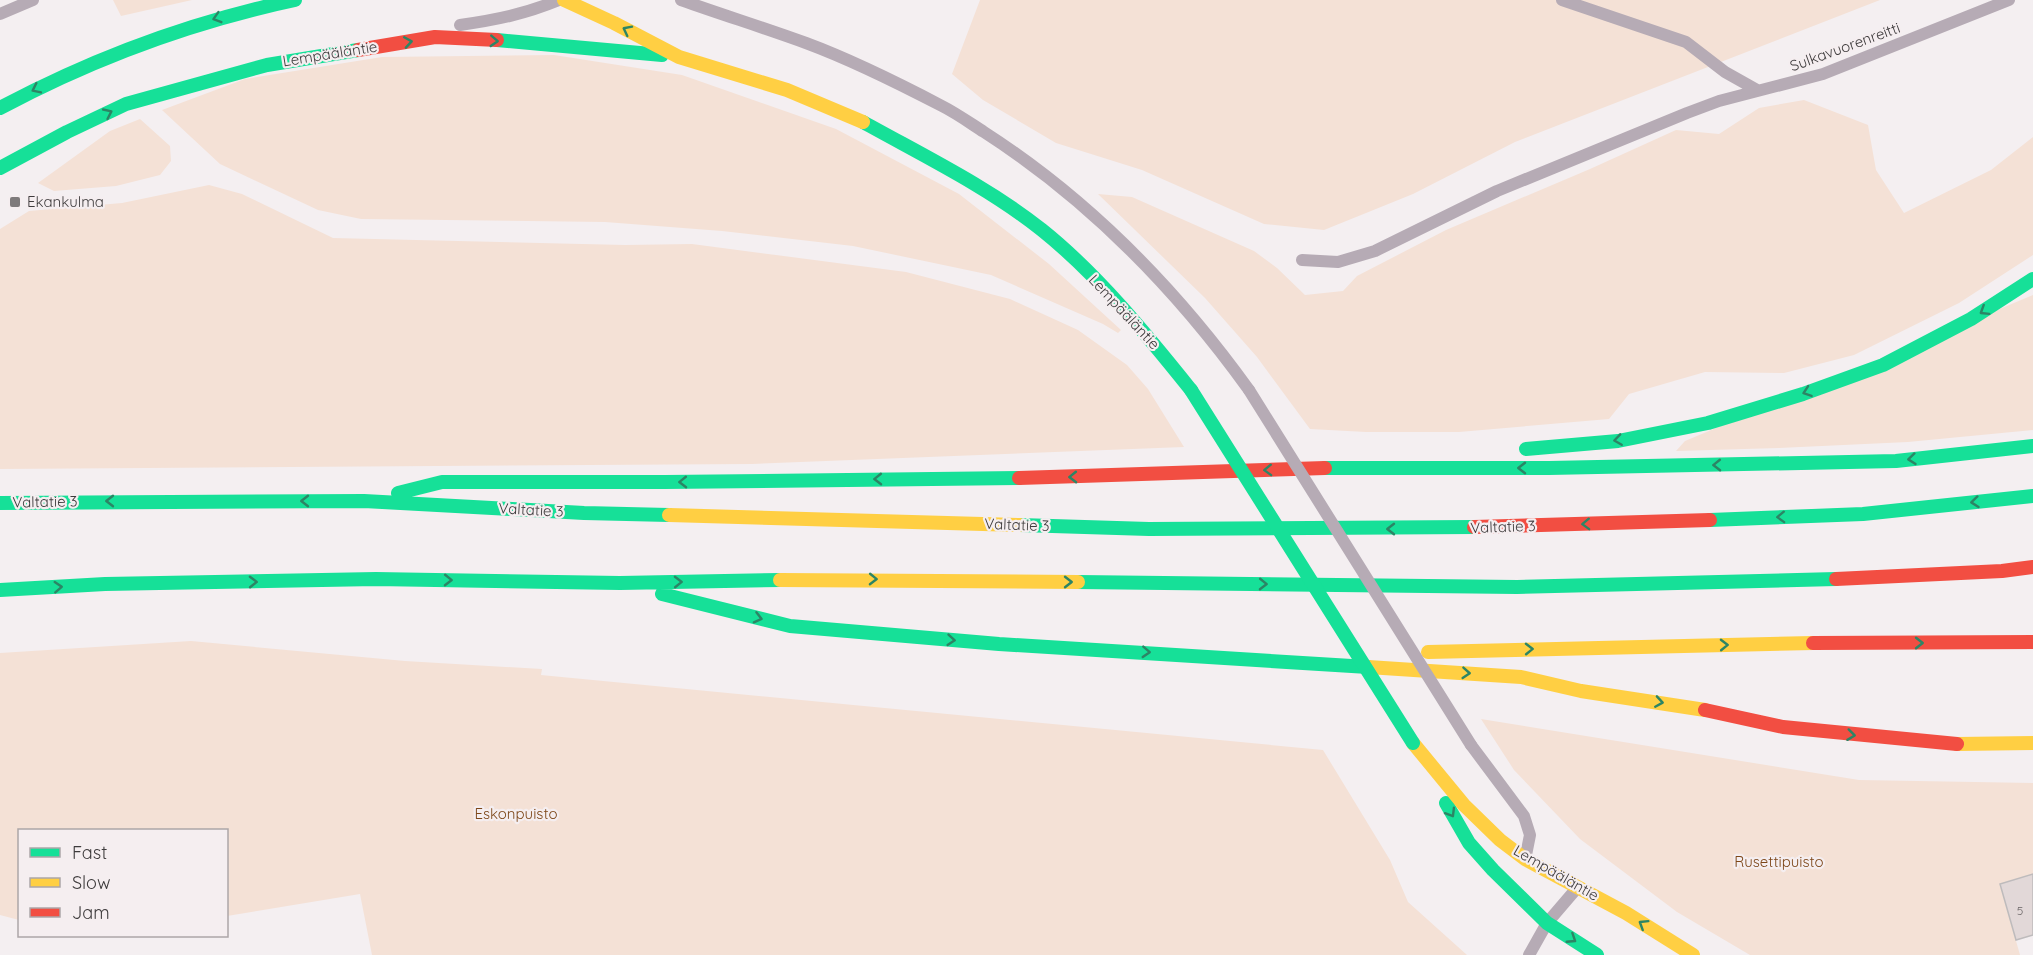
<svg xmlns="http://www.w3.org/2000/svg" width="2033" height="955" viewBox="0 0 2033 955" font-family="Quicksand,sans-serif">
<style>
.green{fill:#f4e1d6}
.building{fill:#e2d8d8;stroke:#bebbbc;stroke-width:1.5}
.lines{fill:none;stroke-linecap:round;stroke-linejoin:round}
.lane{stroke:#b6abb5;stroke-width:12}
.fast{stroke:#16e098;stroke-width:14}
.slow{stroke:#ffcf43;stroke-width:14}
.jam{stroke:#f24e42;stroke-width:14}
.lane-bridge{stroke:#b6abb5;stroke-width:12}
.fast-bridge{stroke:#16e098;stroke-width:14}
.oneway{stroke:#2c8565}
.poi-dot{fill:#7e7a7b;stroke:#f5eef0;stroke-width:2}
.labels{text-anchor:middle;stroke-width:4.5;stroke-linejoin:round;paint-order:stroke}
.number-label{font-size:12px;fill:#6a6566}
.street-label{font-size:15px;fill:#3e3b3c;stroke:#f5eef0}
.poi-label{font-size:15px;fill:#3e3b3c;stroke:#f5eef0;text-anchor:start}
.park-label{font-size:15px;fill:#7d4618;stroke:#f5eef0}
</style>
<rect width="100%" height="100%" fill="#f4eff1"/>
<path class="green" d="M113,0h79l-71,16z
M980,0h900l-365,142 -102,52 -89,36 -60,-6 -122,-54 -86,-27 -73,-43 -31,-26z
M554,55l128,20 154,54 123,65 90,70 72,66 -3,3 -15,-9 -112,-49 -138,-29 -131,-15 -117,-9 -244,-3 -43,-9 -98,-46 -58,-54 83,-31 137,-22z
M1804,100l64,25 8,45 28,43 87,-43 42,-33v118l-74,48 -105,52 -70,18 -79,-1 -76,22 -20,25 -150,13h-93l-56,-3 -53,-72 -52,-59 -107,-104 34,3 122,54 23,17 28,27 38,-4 14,-15 89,-46 144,-61 86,-39 43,4 40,-26z
M140,119l30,27 1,15 -11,14 -44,11 -62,5 -16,-8 72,-52z
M209,185l33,9 91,44 292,7 67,-1 214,28 104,27 68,31 49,35 21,24 36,58 -432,17 -752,5v-240l29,-18 93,-8z
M2033,295v135l-125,12 -129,6 -103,3 9,-10z
M191,641l214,20 137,8 -1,6 782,75 67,110 18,42 59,53h-1095l-12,-61 -133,22 -1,-86h-206l-1,90 -19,-5v-262z
M1481,719l378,61 174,3v91l-33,10 20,71h-270l-73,-43 -97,-73 -66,-69z"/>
<path class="building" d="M2033,874v61l-17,5 -16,-56z"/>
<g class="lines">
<path class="lane" d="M681,0c42,15 84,28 125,43 46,17 92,40 136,63 14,7 28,17 42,26 104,67 193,158 265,258
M1562,0l124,42 39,30 32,18
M0,14l33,-14
M460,25c36,-5 65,-11 99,-25
M1302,260l36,2 37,-11 122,-60 190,-78 32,-12 104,-27 186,-74
M1471,745l53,71 6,19 -4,20
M1529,955l18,-32 30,-35"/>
<path class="fast" d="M497,40l165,15
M0,108c94,-50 191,-86 295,-108
M863,122c61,34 125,65 179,108 55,44 105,105 149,160
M0,168l67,-36 59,-28 141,-39 91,-15
M1526,449l92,-8 90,-18 95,-29 80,-29 88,-46 62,-40
M1325,468h224l347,-7 137,-15
M398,493l44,-11h223l354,-4
M0,503l364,-2 220,12 85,2
M1710,520l153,-6 170,-18
M1020,525l129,4 325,-2
M1078,582l439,5 319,-8
M0,590l105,-6 271,-5 244,4 160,-3
M662,594l128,32 209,18 369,23
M1446,803l23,40 24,27 54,53 50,32"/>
<path class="slow" d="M564,0l50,23 65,34 108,33 76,32
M669,515l351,10
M780,580l298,2
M1428,652l385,-9
M1368,667l153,10 60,14 124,19
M1413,743l51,62 36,35 25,19 101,54 67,42
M1957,744l76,-1"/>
<path class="jam" d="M358,50l77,-13 62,3
M1019,478l306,-10
M1474,527l236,-7
M1836,579l166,-8 31,-4
M1813,643l220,-1
M1705,710l78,17 174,17"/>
<path class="lane-bridge" d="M1249,390l222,355"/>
<path class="fast-bridge" d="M1191,390l222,353"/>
</g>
<defs><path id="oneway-chevron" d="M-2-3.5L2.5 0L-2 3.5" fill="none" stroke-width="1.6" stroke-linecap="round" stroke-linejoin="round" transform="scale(1.5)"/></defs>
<g class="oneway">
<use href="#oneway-chevron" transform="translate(217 18) rotate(163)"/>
<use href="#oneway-chevron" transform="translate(627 30) rotate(-153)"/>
<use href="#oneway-chevron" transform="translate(494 41) rotate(3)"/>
<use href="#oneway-chevron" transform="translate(408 42) rotate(-9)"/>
<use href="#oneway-chevron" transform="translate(36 89) rotate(154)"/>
<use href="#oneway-chevron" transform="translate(108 113) rotate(-25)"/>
<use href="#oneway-chevron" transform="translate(1984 311) rotate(148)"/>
<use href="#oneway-chevron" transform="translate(1807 392) rotate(161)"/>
<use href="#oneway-chevron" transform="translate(1618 440) rotate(172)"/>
<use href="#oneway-chevron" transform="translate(1912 459) rotate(174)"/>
<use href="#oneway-chevron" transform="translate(1717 465) rotate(179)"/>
<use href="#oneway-chevron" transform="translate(1522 468) rotate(-180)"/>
<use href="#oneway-chevron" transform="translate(1268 470) rotate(178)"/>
<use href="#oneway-chevron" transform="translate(1073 477) rotate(179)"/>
<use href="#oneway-chevron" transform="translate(878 479) rotate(179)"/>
<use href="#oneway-chevron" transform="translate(683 482) rotate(179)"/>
<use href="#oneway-chevron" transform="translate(110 501) rotate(180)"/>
<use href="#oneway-chevron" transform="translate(305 501) rotate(180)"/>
<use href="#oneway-chevron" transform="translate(1975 502) rotate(174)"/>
<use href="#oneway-chevron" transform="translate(1781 517) rotate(178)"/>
<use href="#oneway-chevron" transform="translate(1586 524) rotate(178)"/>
<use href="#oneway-chevron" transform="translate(1391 529) rotate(180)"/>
<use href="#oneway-chevron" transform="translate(873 579) rotate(1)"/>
<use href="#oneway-chevron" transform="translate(448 580) rotate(1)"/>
<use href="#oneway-chevron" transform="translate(253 582) rotate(-1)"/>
<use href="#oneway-chevron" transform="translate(678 582) rotate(-1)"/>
<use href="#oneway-chevron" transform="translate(1068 582)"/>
<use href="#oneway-chevron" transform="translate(1263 584) rotate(1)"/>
<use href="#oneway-chevron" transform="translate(58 587) rotate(-3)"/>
<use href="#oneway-chevron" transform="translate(758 618) rotate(14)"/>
<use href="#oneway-chevron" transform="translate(951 640) rotate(5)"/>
<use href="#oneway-chevron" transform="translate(1919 643)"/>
<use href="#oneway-chevron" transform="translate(1724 645) rotate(-1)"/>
<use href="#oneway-chevron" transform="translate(1529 649) rotate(-1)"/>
<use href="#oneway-chevron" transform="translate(1146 652) rotate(3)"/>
<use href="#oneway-chevron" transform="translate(1466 673) rotate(4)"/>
<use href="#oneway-chevron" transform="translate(1659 702) rotate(9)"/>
<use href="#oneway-chevron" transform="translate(1851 735) rotate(7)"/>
<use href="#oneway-chevron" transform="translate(1451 813) rotate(59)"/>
<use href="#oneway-chevron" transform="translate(1643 924) rotate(-148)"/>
<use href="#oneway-chevron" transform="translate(1572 939) rotate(33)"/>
</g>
<rect class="poi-dot" x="9" y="196" width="12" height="12" rx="3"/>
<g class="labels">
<g class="number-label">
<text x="2020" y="915">5</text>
</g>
<g class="street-label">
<text transform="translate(1845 47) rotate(-20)" y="5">Sulkavuorenreitti</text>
<text transform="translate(330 54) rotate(-9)" y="5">Lempääläntie</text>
<text transform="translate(1124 312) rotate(47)" y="5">Lempääläntie</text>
<text transform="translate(45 502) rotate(-1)" y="5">Valtatie 3</text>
<text transform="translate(531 510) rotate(3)" y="5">Valtatie 3</text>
<text transform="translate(1017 525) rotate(2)" y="5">Valtatie 3</text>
<text transform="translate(1503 527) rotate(-2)" y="5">Valtatie 3</text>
<text transform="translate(1556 873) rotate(30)" y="5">Lempääläntie</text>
</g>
<g class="poi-label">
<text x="27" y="207">Ekankulma</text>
</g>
<g class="park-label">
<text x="516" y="819">Eskonpuisto</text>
<text x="1779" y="867">Rusettipuisto</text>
</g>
</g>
<rect x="18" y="829" width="210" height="108" fill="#f5eef0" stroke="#aca6a8" stroke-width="1.5"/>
<rect x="30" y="848" width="30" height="9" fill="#16e098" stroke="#aca6a8" stroke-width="1.5"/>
<text x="72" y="859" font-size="18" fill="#3e3b3c">Fast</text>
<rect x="30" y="878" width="30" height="9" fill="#ffcf43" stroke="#aca6a8" stroke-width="1.5"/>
<text x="72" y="889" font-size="18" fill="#3e3b3c">Slow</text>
<rect x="30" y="908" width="30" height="9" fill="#f24e42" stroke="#aca6a8" stroke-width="1.5"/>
<text x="72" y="919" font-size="18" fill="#3e3b3c">Jam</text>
</svg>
